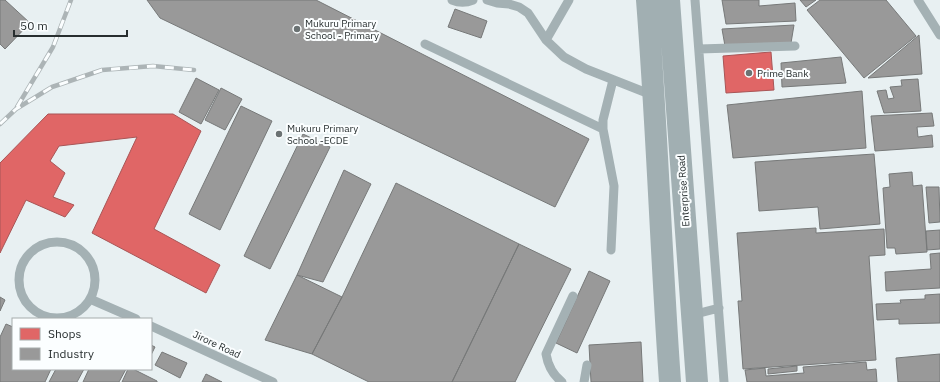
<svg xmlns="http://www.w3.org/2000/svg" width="940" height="382" viewBox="0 0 940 382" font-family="'IBM Plex Sans',sans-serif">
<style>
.shops{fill:#e06666;stroke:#a85556}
.industry{fill:#999;stroke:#777979}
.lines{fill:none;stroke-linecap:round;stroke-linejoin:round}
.lane{stroke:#a4b1b4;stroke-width:9}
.secondary{stroke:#a1afb2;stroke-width:22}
.rail-casing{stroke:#acb4b6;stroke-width:4.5}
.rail{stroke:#fbfeff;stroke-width:3;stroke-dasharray:9;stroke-linecap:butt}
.poi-dot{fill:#6b7273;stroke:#fbfeff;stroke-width:1.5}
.labels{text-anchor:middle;stroke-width:4;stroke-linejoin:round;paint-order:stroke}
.poi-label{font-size:10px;fill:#272e2f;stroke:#fbfeff;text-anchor:start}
.street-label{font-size:10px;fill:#272e2f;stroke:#fbfeff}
</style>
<rect width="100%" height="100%" fill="#e8f0f2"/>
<path class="shops" d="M771,52l3,38 -48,3 -3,-37z
M48,114h125l28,17 -47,98 66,36 -14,28 -114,-60 45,-96 -78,9 -9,15 15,12 -12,24 21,8 -9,12 -39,-17 -26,53v-90z"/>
<path class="industry" d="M0,0h5l25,23 -25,26 -5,-5z
M147,0h169l273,139 -34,68 -395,-189z
M722,0h37v6l36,-3 1,18 -70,3z
M800,0h16l-10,7z
M820,0h66l30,36 -52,42 -57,-68z
M455,9l32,12 -6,17 -33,-11z
M794,25l-3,18 -66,3 -3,-17z
M919,35l3,39 -54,4z
M841,57l5,26 -64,4 -1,-24z
M196,78l23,12 -18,34 -22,-12z
M918,79l3,32 -37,2 -7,-22 9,-1 2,9 6,-1 -4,-11 12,-1 -1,-6z
M221,88l21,11 -17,31 -20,-10z
M862,91l4,57 -133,10 -6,-53z
M241,106l31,15 -52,109 -31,-16z
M932,113l2,13 -17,1 1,10 14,-2 1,12 -58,4 -4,-35z
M303,134l27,13 -60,122 -26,-13z
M874,154l6,70 -60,5 -2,-22 -59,4 -4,-49z
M344,170l27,14 -48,98 -26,-7z
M912,172l1,14 9,-1 5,67 -31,2 -1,-6h-8l-4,-60 7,-1 -1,-13z
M396,183l123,61 -67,138h-83l-57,-28 30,-57z
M926,187h13l1,35 -11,1z
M816,228v5l68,-4 1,26 -16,1 7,104 -133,9 -5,-68h4l-5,-68z
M940,230v19l-13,1 -1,-19z
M519,244l52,25 -56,113h-63z
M940,253v35l-54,3 -1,-19 46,-3 -1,-15z
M589,271l21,10 -33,72 -21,-10z
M297,275l45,22 -30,57 -47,-14z
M940,294v29l-41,1v-5l-22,1 -1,-16 25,-1 -1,-3 25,-1v-4z
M0,297l5,3 -5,11z
M6,324l7,3v42h38l-6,13h-45v-45z
M641,342l2,40h-52l-2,-37z
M151,345l4,2 -4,8z
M162,352l25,11 -7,15 -25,-13z
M940,354v28h-42l-2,-24z
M866,362l1,8 9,-1 1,13h-130l-2,-12 20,-2 1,8 38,-3 -1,-6z
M797,366v5l-29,3v-5z
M56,369h28l-7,13h-28z
M89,369h37l-7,13h-36z
M128,369h5l24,12v1h-35z
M206,374l16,8h-20z"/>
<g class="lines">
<path class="lane" d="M452,0c7,3 14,3 21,0
M487,0l10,3 12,1 10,3 9,6 18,27 18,17 22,12 66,26
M695,0l29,382
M918,0l22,35
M546,40l23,-40
M425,44l178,85
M699,49l96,-3
M19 280a38 38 0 1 1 76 0a38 38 0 1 1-76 0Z
M611,250l3,-64 -11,-57v-9l10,-40
M90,299l46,20
M692,315l27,-7
M151,326l122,56
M562,382c-9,-7 -14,-16 -16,-28l27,-58
M584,382l3,-17"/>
<path class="secondary" d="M647,0c10,127 14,255 23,382
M669,0l28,382"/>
<defs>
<path id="rail" d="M17,107l36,-60 18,-47
M0,124l16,-15 36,-22 50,-17 51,-4 41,4"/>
</defs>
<use href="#rail" class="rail-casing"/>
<use href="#rail" class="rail"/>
</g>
<g class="poi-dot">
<circle cx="297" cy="29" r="4"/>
<circle cx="749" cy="73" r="4"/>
<circle cx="279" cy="134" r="4"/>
</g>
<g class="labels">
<g class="poi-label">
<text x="305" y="27">Mukuru Primary<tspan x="305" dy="12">School - Primary</tspan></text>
<text x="757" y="77">Prime Bank</text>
<text x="287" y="132">Mukuru Primary<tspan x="287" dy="12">School -ECDE</tspan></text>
</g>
<g class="street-label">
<text transform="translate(683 191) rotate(-94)" y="4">Enterprise Road</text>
<text transform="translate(217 344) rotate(25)" y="4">Jirore Road</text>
</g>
</g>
<rect x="12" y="318" width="140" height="52" fill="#fbfeff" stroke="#a6abac"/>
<rect x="20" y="328" width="20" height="12" fill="#e06666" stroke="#a6abac"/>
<text x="48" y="338" font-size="12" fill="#272e2f">Shops</text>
<rect x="20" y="348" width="20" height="12" fill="#999999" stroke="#a6abac"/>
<text x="48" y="358" font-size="12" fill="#272e2f">Industry</text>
<path d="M14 30v6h113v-6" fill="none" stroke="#272e2f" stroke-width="2"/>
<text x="20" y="30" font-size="12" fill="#272e2f" stroke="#fbfeff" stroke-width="3" paint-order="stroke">50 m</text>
</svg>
